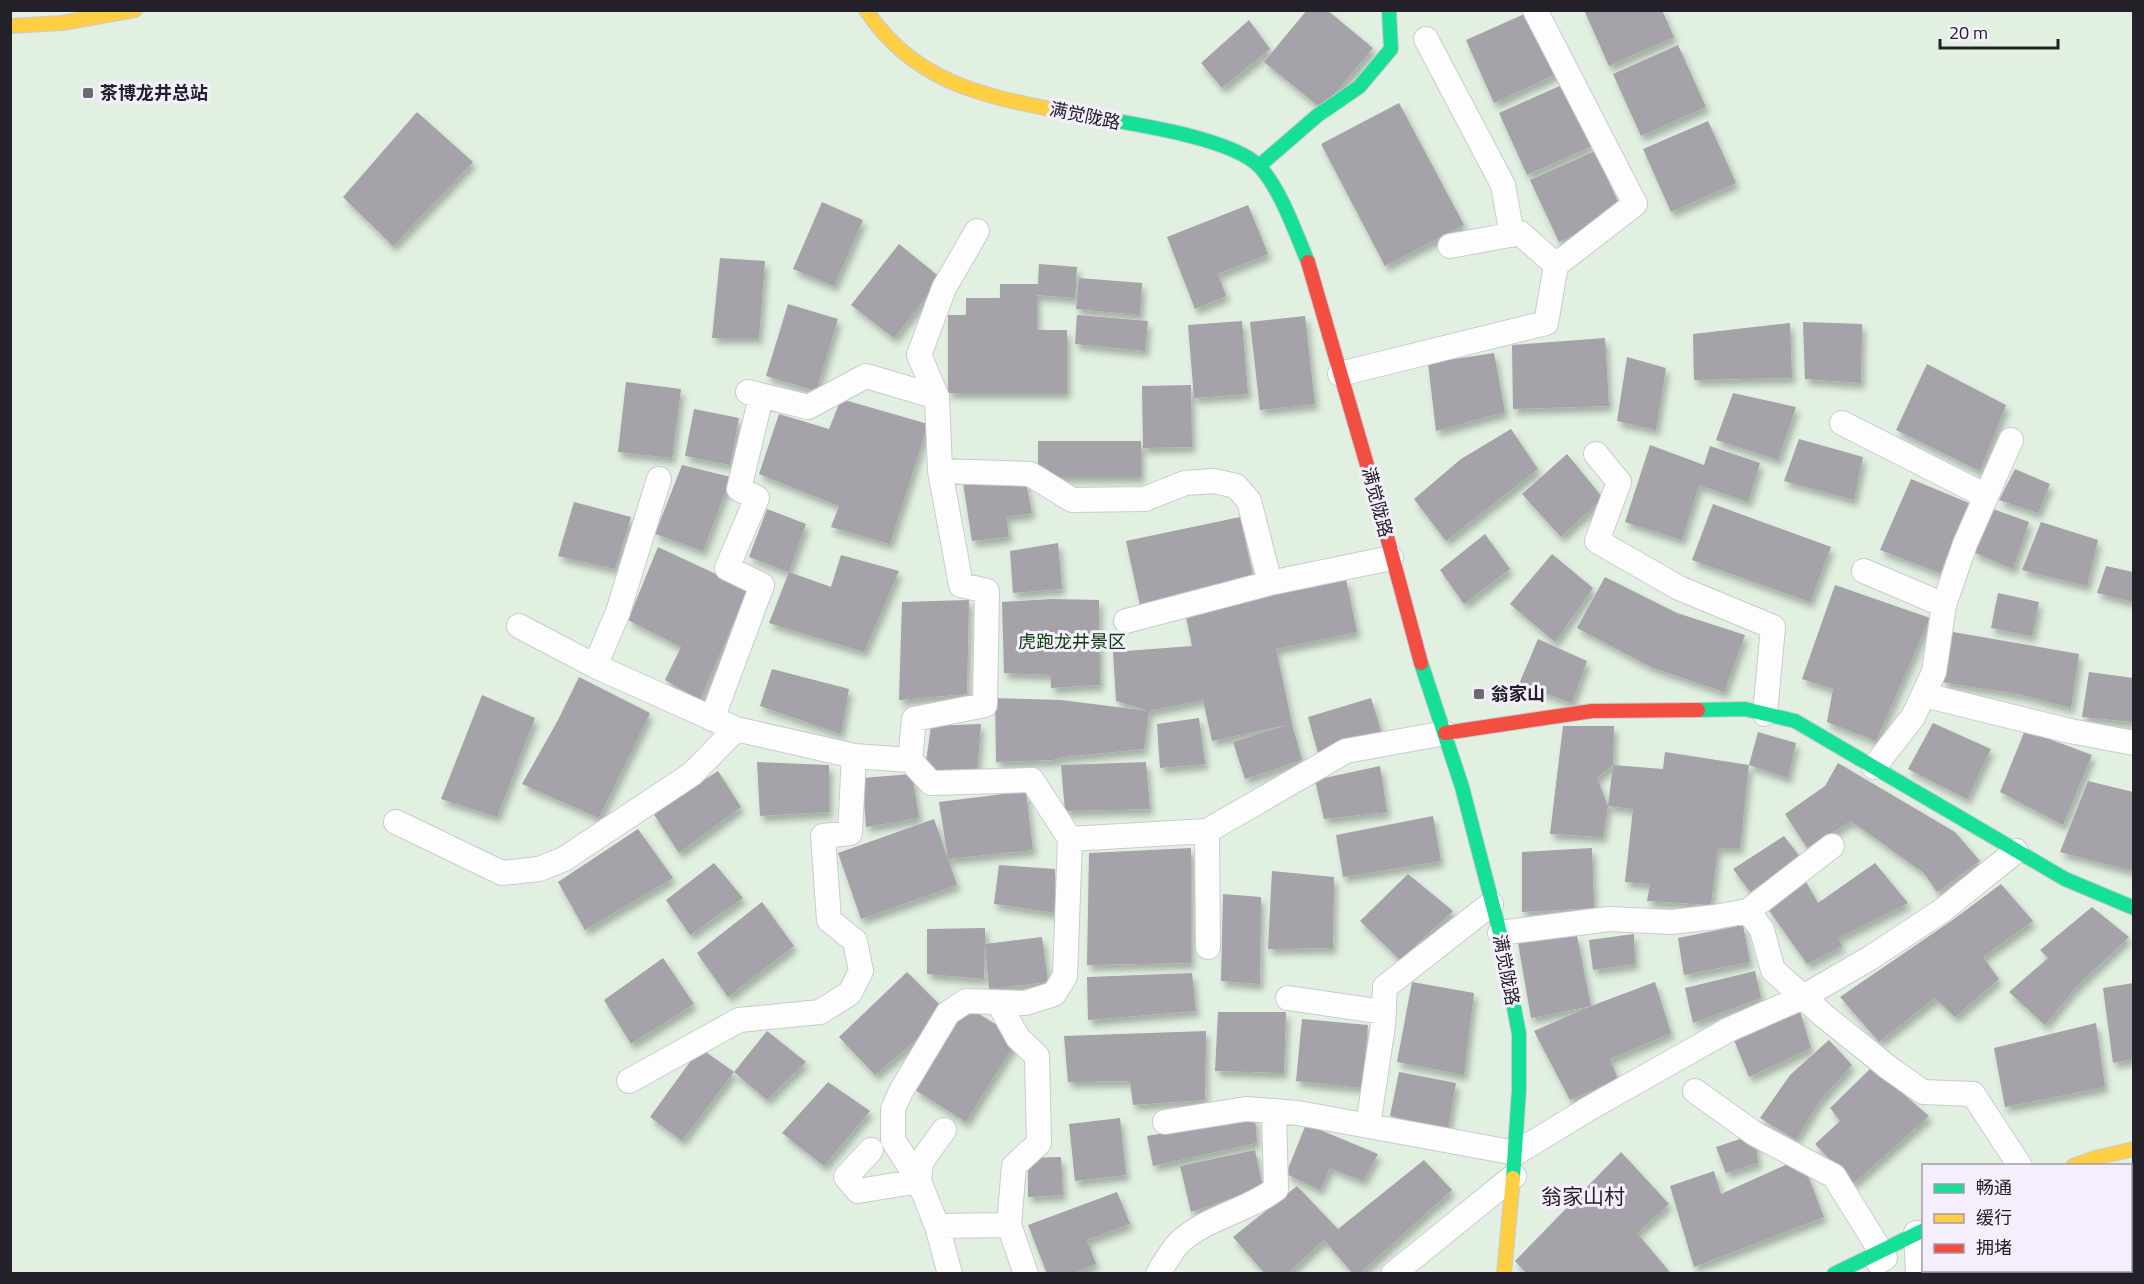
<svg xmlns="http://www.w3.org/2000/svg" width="2144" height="1284" viewBox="0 0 2144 1284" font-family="'Titillium Web','Noto Sans SC',sans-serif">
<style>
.green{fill:#e1f0e1;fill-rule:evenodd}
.building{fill:#a5a2a9;filter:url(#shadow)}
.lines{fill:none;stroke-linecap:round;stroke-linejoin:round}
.lane-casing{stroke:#ccc9d1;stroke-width:26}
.fast-casing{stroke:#ccc9d1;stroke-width:16}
.slow-casing{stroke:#ccc9d1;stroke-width:16}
.jam-casing{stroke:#ccc9d1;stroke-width:16}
.lane{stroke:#fefdfe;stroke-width:24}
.fast{stroke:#16e098;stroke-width:14}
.slow{stroke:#ffcf43;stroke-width:14}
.jam{stroke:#f24e42;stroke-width:14}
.poi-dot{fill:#6e6a72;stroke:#f5effd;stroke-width:2}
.labels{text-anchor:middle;stroke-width:6;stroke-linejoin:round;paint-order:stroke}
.poi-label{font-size:18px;font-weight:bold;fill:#242029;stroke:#f5effd;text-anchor:start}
.street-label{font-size:18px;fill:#242029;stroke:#f5effd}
.park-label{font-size:18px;fill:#094108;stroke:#f5effd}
.quarter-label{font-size:21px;fill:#242029;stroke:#f5effd}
</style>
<defs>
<filter id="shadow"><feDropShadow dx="3.5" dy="6" stdDeviation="3" flood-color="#0004"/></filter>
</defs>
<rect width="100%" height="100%" fill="#f6f2fa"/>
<path class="green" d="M10,11h2123v1262h-2122zM1924,1166h206v104h-206z"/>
<path class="building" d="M1307,10h20l46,38 -51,61 -58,-47z
M1584,10h78l12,27 -65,29z
M1531,11l28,62 -65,30 -28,-63z
M1249,20l21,29 -48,39 -21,-25z
M1678,45l28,62 -65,29 -28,-62z
M1564,84l28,62 -65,29 -28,-62z
M1399,103l65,122 -79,41 -64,-122z
M417,112l56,50 -80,84 -50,-49z
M1708,121l28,62 -65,29 -28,-63z
M1595,151l28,62 -64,29 -29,-62z
M822,202l41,18 -29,66 -41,-17z
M1248,205l20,49 -50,20 8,22 -31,13 -28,-72z
M899,244l42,34 -47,60 -43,-33z
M720,258l45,3 -6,77h-47z
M1039,264l38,3 -2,31 -38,-3v35h30v63h-119v-78h18v-17h34v-14h38z
M1079,278l63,5 -2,32 -64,-6z
M788,304l50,15 -22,72 -50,-15z
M1077,315l71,6 -3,30 -70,-7z
M1305,316l10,88 -55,6 -10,-88z
M1242,321l6,73 -54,4 -6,-73z
M1803,322l59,2 -1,59 -56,-4z
M1790,323l2,55 -98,2 -1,-46z
M1605,338l4,68 -96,3 -1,-64z
M1494,353l11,59 -69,19 -8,-68z
M1627,357l39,11 -10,62 -39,-9z
M1927,364l79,41 -26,66 -84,-41z
M626,382l55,7 -9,69 -54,-6z
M1191,385l1,62 -49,1 -1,-62z
M1733,393l63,14 -18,53 -62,-20z
M841,399l87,25 -38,120 -59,-17 8,-21 -80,-32 20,-60 50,15z
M694,409l45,9 -9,47 -45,-9z
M1511,429l27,40 -92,72 -32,-42 47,-40z
M1799,439l64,18 -9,43 -70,-19z
M1038,441h103v36h-103z
M1650,445l54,20 6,-19 50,17 -12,39 -49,-17 -17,55 -57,-18z
M1567,454l36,44 -42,39 -39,-43z
M682,465l49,12 -28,74 -48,-17z
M2015,469l35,15 -12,29 -39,-13z
M1025,478l7,35 -26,4 3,20 -37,4 -9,-58z
M1911,479l58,24 -29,70 -60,-23z
M574,502l57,15 -16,52 -57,-13z
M1713,504l118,43 -21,55 -118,-42z
M767,509l39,15 -17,48 -40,-15z
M1993,509l36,13 -16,47 -40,-17z
M1240,517l15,68 -114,25 -15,-69z
M2041,522l57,18 -11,46 -65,-16z
M1485,534l25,35 -46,35 -24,-34z
M1058,543l4,46 -49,4 -3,-42z
M658,547l90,42 -48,111 -35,-20 16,-33 -53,-27z
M1552,554l41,34 -38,54 -45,-38z
M841,555l58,16 -35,81 -95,-29 20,-51 42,15z
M2106,566l27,6v30l-36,-9z
M1605,577l72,36 68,22 -21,57 -73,-25 -74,-39z
M1346,579l11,53 -81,17 16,75 10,36 -57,19 -12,-37 54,-17 -75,16 -9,-41 -54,11 -5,38 -80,8 -11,3 -57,2 -1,-64 66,2 88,11 -33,-10 -3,-49 79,-6 -7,-34z
M1835,585l95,33 -54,123 -49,-19 6,-33 -31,-10z
M1998,593l41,9 -7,34 -41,-8z
M1052,599l47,1 1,85 -49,3v-13l-47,-2 -2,-71z
M969,600l-2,94 -68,6 3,-98z
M1953,632l126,22 -8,54 -48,-13 -81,-13z
M1538,639l49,22 -15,42 -53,-19z
M772,669l77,20 -8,45 -81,-28z
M2089,672l44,6v44l-51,-5z
M579,677l71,36 -51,105 -77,-34 36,-64z
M482,695l53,23 -38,99 -56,-18z
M1371,698l11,36 -64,19 -10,-36z
M1199,718l6,46 -45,4 -3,-44z
M1933,723l58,26 -24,50 -59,-30z
M981,724l-4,50 -53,2 7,-50z
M1563,726h51l-1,39 -16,13 11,28 -5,31 -53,-3z
M2025,730l67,25 -29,70 -63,-33z
M1758,732l38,11 -8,35 -39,-13 -9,83h-22l-7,57 -64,-4 3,-17 -25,-2 8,-73 -25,-3 5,-41 50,4 2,-17 84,13z
M757,762l72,3v47l-69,4z
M1146,762l4,47 -85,2 -4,-46z
M1838,763l117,69 25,29 -43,31 -13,-19 -73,-52 -44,27 -22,-34 40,-28z
M1380,766l7,46 -63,7 -9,-39z
M718,771l23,36 -62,46 -26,-40z
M912,774l7,44 -53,9 -4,-49z
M2088,781l45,11v79l-73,-19z
M1026,791l7,59 -85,9 9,26 -96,34 -23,-66 96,-34 14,40 -9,-57z
M1433,816l8,45 -98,16 -7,-42z
M638,829l35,49 -88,52 -27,-48z
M1784,836l16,21 -50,35 -17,-23z
M1191,848v115l-104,2 2,-112z
M1592,848l2,60 -72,4v-60z
M714,863l29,35 -53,37 -24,-35z
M1875,863l33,40 -70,35 4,8 -35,18 -39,-55 37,-29 13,23z
M999,865l56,4 1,44 -62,-9z
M1272,871l62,6 -1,71 -65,1z
M1408,874l45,37 -53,49 -40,-39z
M2001,884l32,37 -50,36 16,22 -44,38 -20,-19 -56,44 -39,-45 114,-78z
M1223,894l38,3 -1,87 -39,-3z
M762,902l32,44 -66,51 -31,-44z
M2092,907l37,30 -52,49 -32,39 -36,-33 39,-34 -8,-8z
M1743,925l7,37 -66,13 -6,-37z
M985,928v16l57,-7 6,45 -59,7 -4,-45 -1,35 -57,-5v-45z
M1634,934l1,30 -42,6 -4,-30z
M1577,936l14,70 64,-24 16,51 -61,26 8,20 -48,21 -36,-69 57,-25 -60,12 -13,-75z
M663,958l31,46 -63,40 -27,-44z
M1755,971l6,27 -68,25 -8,-35z
M907,972l41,41 -73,62 -36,-38z
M1192,973l4,38 -108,9 -1,-43z
M1412,982l62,11 -10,82 -67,-13z
M2133,983v76l-20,4 -10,-75z
M966,1006l52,32 -52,84 -51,-32z
M1800,1011l11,37 -62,29 -15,-37z
M1218,1012h68l-2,61 -69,-2z
M1302,1019l66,6 -6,63 -66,-7z
M2096,1023l9,64 -100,20 -11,-59z
M767,1031l39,31 -39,38 -33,-28z
M1206,1031l-1,69 -72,5 -3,-24 -62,1 -4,-46z
M1829,1040l23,25 -33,37 -23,38 -36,-22 30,-43z
M700,1048l34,24 -52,69 -32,-24z
M1872,1067l57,49 -76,68 -38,-40 25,-23 -10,-13z
M1399,1072l57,11 -8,47 -58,-14z
M828,1082l42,29 -46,55 -42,-33z
M1255,1117l2,26 -104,23 -6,-30z
M1120,1118l6,57 -51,6 -6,-57z
M1306,1124l72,30 -15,27 -33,-13 -10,22 -34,-16z
M1755,1134l3,29 -32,10 -10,-26z
M1255,1150l8,38 -72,24 -11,-46z
M1621,1152l48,52 -32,29 32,38 -4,3h-138l-12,-13z
M1061,1157l2,38 -35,2v-39z
M1801,1158l23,59 -130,50 -24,-81 44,-15 7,23z
M1424,1160l28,30 -93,84h-6l-29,-34 -37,34h-22l-32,-37 64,-51 41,43z
M1117,1192l13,32 -43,16 9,24 -24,10h-25l-19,-49z"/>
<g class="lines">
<defs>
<path id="lane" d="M1426,39l77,146 9,50
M1450,246l70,-13 36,32
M1340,374l206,-51 10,-58 79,-61 -100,-194
M748,392l60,15 58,-31 71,21
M1842,423l144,73
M1596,454l23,28 -22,59 82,47 94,39 -8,87
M940,471l90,3 42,26 73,-1 40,-16 29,-2 22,5 13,15 21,82
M1864,571l80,34
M1126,621l144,-38 121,-25
M519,626l76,40 141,63 118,27 56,4 21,23 101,-3 38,59 137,-8 139,-80 99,-18
M595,666l23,-54 41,-133
M1924,695l146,36 64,12
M712,719l50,-134 -35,-17 30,-70 -18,-9 22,-92
M910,760l4,-41 71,-14 2,-114 -26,-6 -21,-114 -3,-74 -18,-42 25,-67 33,-57
M1874,767l39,-50 21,-45 10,-67 21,-61 46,-104
M396,822l106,51 37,-4 25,-10 128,-85 44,-45
M1207,831l1,116
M1748,911l84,-65
M1500,933l109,-14 63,3 43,-5 33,-6 14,19 11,40 50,45 66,53 34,24 50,2 47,72
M1288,998l96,14
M998,1002l20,36 19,18 2,87 -25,23 -5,59
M629,1081l110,-61 81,-8 30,-19 11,-22 -6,-30 -26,-21 -6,-84 27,-3 4,-77
M1695,1091l60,43 79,42 51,82 -7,4
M1165,1122l81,-13 52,4 218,40 72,-44 140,-79 75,-33 67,-39 73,-48 73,-59
M1368,1126l15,-101 2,-38 106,-83
M944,1130l-23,32 -2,19 18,45 13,48
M871,1150l-25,27 12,14 61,-10 -26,-41v-31l8,-18 47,-78 18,-12 59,2 29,-9 11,-18 5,-137
M2130,1224l4,-1
M937,1226l72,-1 17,49
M1916,1233l2,41
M1158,1274c6,-10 13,-23 21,-31 27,-26 68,-32 97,-54l-2,-78
M1393,1274l121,-98"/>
<path id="fast" d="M1075,114c45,8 156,22 185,53 22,25 35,65 48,95
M1259,166l59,-51 41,-28 32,-38 -2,-39
M1421,663l41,124 38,146 19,101v56l-6,88
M1698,710l47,-1 50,12 270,158 69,29
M1834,1274l90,-44"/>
<path id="slow" d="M866,10c51,77 125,87 209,104
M10,26l52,-3 73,-13
M2073,1166l22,-8 39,-9
M1504,1274l9,-96"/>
<path id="jam" d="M1308,262l68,234 45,167
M1445,733l147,-22 106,-1"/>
</defs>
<use href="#lane" class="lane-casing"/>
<use href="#fast" class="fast-casing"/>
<use href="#slow" class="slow-casing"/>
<use href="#jam" class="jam-casing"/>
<use href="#lane" class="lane"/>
<use href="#fast" class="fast"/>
<use href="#slow" class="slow"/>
<use href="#jam" class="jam"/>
</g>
<g class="poi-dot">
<rect x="82" y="87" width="12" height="12" rx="3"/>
<rect x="1473" y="688" width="12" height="12" rx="3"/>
</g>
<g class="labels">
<g class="poi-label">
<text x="100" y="99">茶博龙井总站</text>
<text x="1491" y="700">翁家山</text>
</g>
<g class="street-label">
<text transform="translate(1085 116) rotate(12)" y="6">满觉陇路</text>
<text transform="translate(1377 502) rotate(75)" y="6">满觉陇路</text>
<text transform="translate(1506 970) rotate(79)" y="6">满觉陇路</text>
</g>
<g class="park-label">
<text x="1072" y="648">虎跑龙井景区</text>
</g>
<g class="quarter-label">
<text x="1583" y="1204">翁家山村</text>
</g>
</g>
<rect width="2144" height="1284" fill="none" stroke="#242029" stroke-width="24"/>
<rect x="1922" y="1164" width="210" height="108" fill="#f5effd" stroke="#a19ca8" stroke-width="1.5"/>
<rect x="1934" y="1184" width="30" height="9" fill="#16e098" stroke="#a19ca8" stroke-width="1.5"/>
<text x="1976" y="1194" font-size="18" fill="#242029">畅通</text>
<rect x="1934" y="1214" width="30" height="9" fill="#ffcf43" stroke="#a19ca8" stroke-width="1.5"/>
<text x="1976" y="1224" font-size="18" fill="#242029">缓行</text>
<rect x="1934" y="1244" width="30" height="9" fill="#f24e42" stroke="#a19ca8" stroke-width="1.5"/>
<text x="1976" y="1254" font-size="18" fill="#242029">拥堵</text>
<path d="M1940 39v9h118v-9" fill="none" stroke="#242029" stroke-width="3"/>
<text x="1949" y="39" font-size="18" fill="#242029" stroke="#f5effd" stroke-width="4.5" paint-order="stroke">20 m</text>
</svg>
